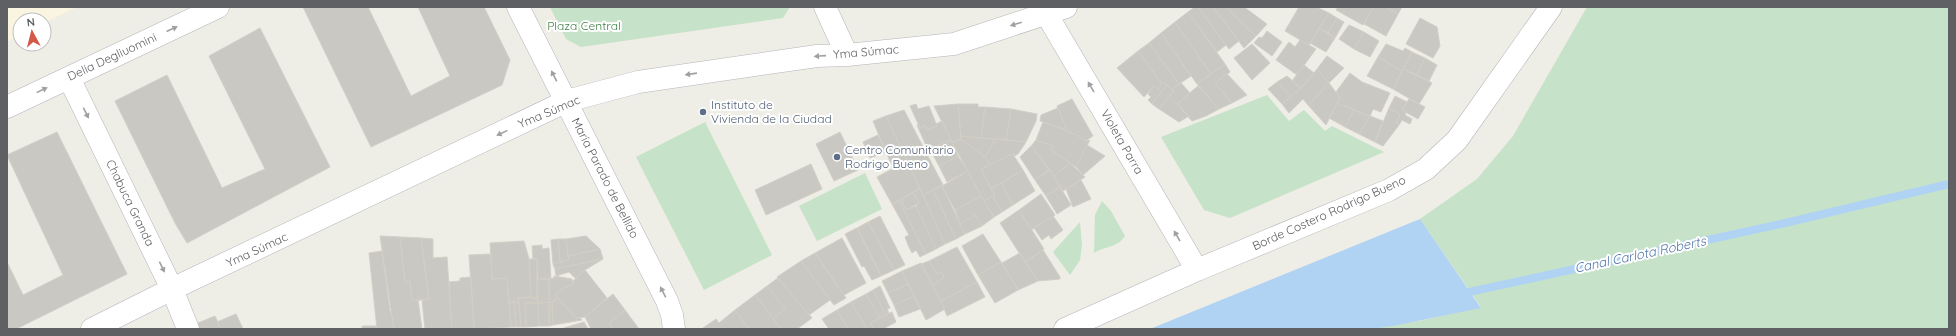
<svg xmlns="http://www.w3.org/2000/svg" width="1956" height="336" viewBox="0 0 1956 336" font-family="Quicksand,sans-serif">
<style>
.commercial{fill:#faf5e0}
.green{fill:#c6e2c8}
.water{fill:#b0d3f4}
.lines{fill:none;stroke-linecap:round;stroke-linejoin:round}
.stream{stroke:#b0d3f4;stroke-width:8}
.building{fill:#c9c8c2;stroke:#d2cfc5}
.minor-casing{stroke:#b3b5b9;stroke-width:23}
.minor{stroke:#fff;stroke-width:22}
.oneway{fill:#9ea0a2}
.service-dot{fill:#5c6f8a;stroke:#fff;stroke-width:1.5}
.labels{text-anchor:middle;stroke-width:4;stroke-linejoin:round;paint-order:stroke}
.park-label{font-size:12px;fill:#418047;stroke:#fff}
.street-label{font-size:12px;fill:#5e6064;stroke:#fff}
.service-label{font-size:12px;fill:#4e5e75;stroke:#fff;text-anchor:start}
.water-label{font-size:13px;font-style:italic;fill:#4f74a4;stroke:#fff}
</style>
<rect width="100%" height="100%" fill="#eeede6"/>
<path class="commercial" d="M7,7h70l-33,16v-3h-24v15l-13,7z"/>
<path class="green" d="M550,7h240l-7,11 -202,29 -15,-8z
M1587,7h362v322h-578l53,-9 57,-13 -61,-88 57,-40 36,-43z
M1267,95l22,26 15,-11 21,21 7,-5 52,26 -154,66 -26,-8 -43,-73z
M705,122l67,133 -68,35 -68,-133z
M865,173l17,36 -65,32 -18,-35z
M1102,201l9,10 14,25c-8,12 -20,10 -31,17l1,-38z
M1080,222l2,23 -2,15 -10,15 -17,-23z"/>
<path class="water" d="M1420,219l61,89 -88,18 -22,3h-221z"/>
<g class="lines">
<path class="stream" d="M1460,294l321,-70 168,-40"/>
</g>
<path class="building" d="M303,7h65l43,89 39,-20 -32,-69h66l26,53 -8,25 -131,62z
M1195,7h3l28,38 -9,7 -29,-40z
M1198,7h15l26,34 -10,8z
M1213,7h13l30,29 -12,12z
M1226,7h18l23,17 -11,12z
M1299,7h17l13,6 -20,32 -24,-14z
M1338,7h35l-10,18 -27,-15z
M1373,7h12l13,7 -12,22 -22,-12z
M1385,7h17l-4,7z
M1188,12l37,52 -14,10 -36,-52z
M1329,13l8,5 -9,15 -9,-5z
M1337,18l7,4 -9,16 -7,-5z
M1420,18l17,9 3,19 -7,12 -27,-14z
M1175,22l36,52 -14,10 -36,-51z
M1349,25l15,7 -10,17 -15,-10z
M260,28l70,139 -143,76 -12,-20 -60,-122 52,-26 55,113 43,-19 -56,-113z
M1319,28l16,10 -9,14 -16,-9z
M1267,31l15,11 -10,14 -18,-13 5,-6 3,1z
M1364,32l15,9 -9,16 -16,-8z
M1161,33l30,43 -12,8 -30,-41z
M1300,40l16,9 -19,26 -21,-15 13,-18 6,5z
M1149,43l30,41 -7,5 -9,-7 -1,2 -24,-33z
M1252,44l18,19 -18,17 -18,-22z
M1386,44l17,7 2,-3 7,4 -10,19 -24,-14z
M1138,51l24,33 -4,5 -4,-3 -10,11 -27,-29z
M1412,52l13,6 -8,17 -14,-6z
M1327,56l17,12 -15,15 -12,-14z
M1378,57l24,14 -9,18 -26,-13z
M1425,58l12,7 -8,16 -12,-6z
M1225,64l5,8 -15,11 17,20 -13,6 -22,-25z
M1304,65l10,8 -13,15 -9,-7z
M1317,69l12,14 -21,22 -5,-6 -14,14 -7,-9 23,-20z
M1403,69l29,14 -13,21 -26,-15z
M1350,73l12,9 28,11 -9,19 -8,-3 -3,7 -33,-13 3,-5 -4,-6z
M1227,74l20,21 -15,8 -17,-20z
M1287,76l14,12 -10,9 -14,-15z
M1163,82l4,3 -15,19 -4,-4 3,-3 -3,-3 6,-8 4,3z
M1277,82l14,15 -9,7 -14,-15z
M1181,83l9,10 -13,11 12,12 -10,6 -20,-13 15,-18 -2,-2z
M1329,83l11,15 -14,27 -18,-20z
M1167,85l7,6 -15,18 -7,-5z
M1198,86l21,23 -13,7 -14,5 -15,-17z
M1395,96l12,6 -5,8 4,2 -1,3 7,4 -2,5 -8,-4 -3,5 -3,-2 4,-9 -11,-6z
M1072,99l21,37 -8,5 -8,-6 -9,-3 -11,-26z
M1409,99l16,8 -7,12 -16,-9z
M1337,103l17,7 -9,17 -16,-9z
M916,104l2,5 11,-3 8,20 -10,4 -2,-5 -5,3 -10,-22z
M958,104h20v3h7l-4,31 -20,-2z
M958,104l3,35 -9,3 -18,-36z
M985,107l26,2 -5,31 -25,-2z
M1058,108l9,22 -27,-9 1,-6z
M1389,108l11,6 -4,9 3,2 -16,21 -8,-4z
M1011,109l26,5 -1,7 -10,21 -20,-2z
M904,110l39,75 -20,10 -37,-79z
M1354,110l16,6 -11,18 -14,-7z
M886,116l14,30 -14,6 -13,-31z
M1370,116l13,5 -8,21 -16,-8z
M942,121l9,19 -23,10 -11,-25 2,-1 1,4 5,-3 2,5 10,-4 -1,-2z
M1043,122l24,8 1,2 9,3 8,6 5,-1 -14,27 -25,-17 2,-4 -17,-6z
M57,132l70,142 -111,55h-9v-67l16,33 40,-20 -56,-120z
M840,132l18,38 -24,11 -18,-37z
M878,135l8,17 -16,6 -7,-16z
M961,136l20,2 15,1 -11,18 -24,-18z
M961,139l24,18 5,8 -9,4 14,26 -11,6 -32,-59z
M996,139l30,3 -8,12 -4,2v-3l-24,12 -5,-8z
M951,140l7,16 -19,10 -9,-17z
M1036,140l17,6 -2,4 19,13 -16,13 -23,-30z
M1087,145l18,11 -22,19 -7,-8z
M900,146l7,15 -14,7 -7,-16z
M1031,146l18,24 -14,10 -15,-23z
M1014,153v3l9,14 -32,19 -10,-20z
M958,156l10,15 -21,11 -8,-16z
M907,161l13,28 -28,15 -15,-27z
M1070,163l15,14 -22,14 -9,-15z
M811,164l11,25 -56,26 -11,-25z
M1023,170l12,21 -22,14 -12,-22z
M1050,170l10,17 -14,9 -11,-16z
M968,171l13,25 -26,14 -13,-24z
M1081,180l10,19 -18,8 -7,-18z
M1001,183l12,22 -11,7 -9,-16 2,-1 -4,-6z
M942,186l23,48 -9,5 -23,-49z
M1060,187l11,18 -14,9 -11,-18z
M920,189l25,55 -9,5 -20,-43 3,-3 -6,-11z
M933,190l23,49 -11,5 -22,-49z
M913,192l6,11 -13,7 -5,-11z
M1041,194l14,21 -24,15 -12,-20z
M981,196l13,21 -12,9 -7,-11 -15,9 -5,-14z
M993,196l9,16 -8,5 -10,-16z
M901,199l5,11 10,-4 20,43 -10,5 -27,-53z
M899,201l27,53 -6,3 -4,-7 -4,3 -4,-8 -3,-8 4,-2 -17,-31z
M1019,210l25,39 -19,13 -25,-39z
M975,215l7,11 -17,8 -5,-10z
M880,216l25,49 -11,5 -26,-48z
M1053,216l10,14 -12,9 -2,-4 -7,5 -8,-12z
M868,222l26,48 -13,6 -24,-48z
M857,228l24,48 -9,4 -8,-14 -2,1 -17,-33z
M983,234l18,28 -23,13 -16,-29z
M380,236l20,1 5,45h5l2,19 6,-1 4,29h-28z
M586,236l14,13 -32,7 -2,-17z
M400,237l21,1 8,61 -17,2 -2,-19h-5z
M421,238l12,1v19l14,-1 5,72h-27l-3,-29 7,-1z
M842,238l24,45 -22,12 -29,-42z
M558,239l2,23 -7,2 -2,-24z
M558,239h8l3,21 -9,2z
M524,241l5,18 2,38 -13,1 1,4h-10l-2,-24 -15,1 -2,-36z
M542,245v4l7,-1 2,31h-13l-1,-20h-4l-1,-13z
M957,247l20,35 -36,19 -9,-16 12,-7 -3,-6 -4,2 -8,-13z
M600,249l3,10 -48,10 -2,-5 16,-4 -1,-4z
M1043,250l17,27v2l-22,2 -13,-19z
M382,251l8,60h1l3,18h-17l-8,-76z
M815,253l31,45 -12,7 -33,-44z
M1020,253l18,28 -20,9 -16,-27z
M491,254l1,25 15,-1 4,49 -37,2 -5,-74z
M529,259h8v39h-6z
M603,259l-18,11 -9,9 -7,-7 -13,4 -1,-7z
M801,261l29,39 -21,15 -32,-38z
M929,261l8,13 4,-2 3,6 -12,7 -11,-21z
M1001,262l17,28 -23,13 -17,-28z
M921,263l24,46 -19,11 -24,-49z
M585,270l22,28 -22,19 -9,1 -21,-23 9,-7 9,-4v-3z
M902,271l6,13 -20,9 -6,-12z
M554,276l18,3 1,5 -9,4 -9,7 3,3 -6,4 1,23 -4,1v-47l5,-1z
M471,277l3,52h-22l-3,-47 11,-1v-3z
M778,278l34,40 -15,11h-16l-8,-11 12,-9 -18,-23z
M537,279h12l1,23 -12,1z
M977,282l8,15 -38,19 -6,-15z
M908,284l6,12 -20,9 -6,-12z
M767,286l18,23 -12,9 -18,-23z
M880,286l10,22 -3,1 2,4 -3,2 -13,-25z
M873,290l13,25 -6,3 -14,-24z
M613,294l12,16 -16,13 5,6h-23l-6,-12z
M866,294l14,24 -10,5 4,6h-7l-16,-27z
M755,295l18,23 8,11h-32l-14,-19z
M914,296l6,13 -21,8 -5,-12z
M531,297l6,1 1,5h-13l1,24h-5l-3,-29z
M558,298l18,20h4l2,2 -29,5 -1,-23z
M509,302h5l2,25h-5z
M514,302h5l2,25h-5z
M550,302l-1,24h-10l-1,-23z
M851,302l16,27h-19l-11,-19z
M525,303h13l1,23 -13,1z
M625,310l14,19h-25l-5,-6z
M735,310l14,19 -46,-1 13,-9 3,4z
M837,310l11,19h-19l-7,-10z
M892,312l4,10 -13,7h-9l-4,-6z
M236,314l7,15h-22l-4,-7z
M215,316l6,13h-21l-2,-6z
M584,322l4,7h-24v-1z
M362,326h14l1,3h-15z"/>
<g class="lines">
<defs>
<path id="minor" d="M518,7l149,294 5,14 2,14
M825,7l22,48
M1047,15l150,255
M69,78l103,211 16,40
M7,107l211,-100
M92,329l80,-40 395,-188 71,-19 179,-26 30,-1 107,-11 112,-37
M1065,329l132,-59 192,-80 37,-21 31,-29 94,-133"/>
</defs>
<use href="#minor" class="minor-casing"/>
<use href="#minor" class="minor"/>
</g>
<defs><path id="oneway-solid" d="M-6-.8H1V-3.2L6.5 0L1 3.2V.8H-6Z"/></defs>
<g class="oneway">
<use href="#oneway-solid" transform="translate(1016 24) rotate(163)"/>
<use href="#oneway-solid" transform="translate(172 29) rotate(-25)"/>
<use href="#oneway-solid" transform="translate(820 56) rotate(176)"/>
<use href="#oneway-solid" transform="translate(691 74) rotate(172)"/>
<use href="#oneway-solid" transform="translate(554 76) rotate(-117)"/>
<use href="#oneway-solid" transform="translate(1091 87) rotate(-120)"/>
<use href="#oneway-solid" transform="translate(42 90) rotate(-26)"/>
<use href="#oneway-solid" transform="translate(86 113) rotate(64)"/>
<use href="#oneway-solid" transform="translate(502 133) rotate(154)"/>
<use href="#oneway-solid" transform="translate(1177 236) rotate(-120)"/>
<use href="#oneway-solid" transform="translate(162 267) rotate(64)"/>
<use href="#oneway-solid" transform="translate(663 292) rotate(-117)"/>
</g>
<g class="service-dot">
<circle cx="703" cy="112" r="4"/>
<circle cx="837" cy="157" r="4"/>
</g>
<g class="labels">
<g class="park-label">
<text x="584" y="30">Plaza Central</text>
</g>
<g class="street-label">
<text transform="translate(866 52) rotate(-5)" y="4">Yma Súmac</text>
<text transform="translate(112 57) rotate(-25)" y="4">Delia Degliuomini</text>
<text transform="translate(549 112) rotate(-23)" y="4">Yma Súmac</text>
<text transform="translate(1122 142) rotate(60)" y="4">Violeta Parra</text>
<text transform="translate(605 178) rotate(63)" y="4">María Parado de Bellido</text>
<text transform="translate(130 203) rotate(64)" y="4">Chabuca Granda</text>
<text transform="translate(1329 213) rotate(-24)" y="4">Borde Costero Rodrigo Bueno</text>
<text transform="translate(257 250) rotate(-25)" y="4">Yma Súmac</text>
</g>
<g class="service-label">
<text x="711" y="109">Instituto de<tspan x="711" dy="14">Vivienda de la Ciudad</tspan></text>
<text x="845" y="154">Centro Comunitario<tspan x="845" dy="14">Rodrigo Bueno</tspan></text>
</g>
<g class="water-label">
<text transform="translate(1640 254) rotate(-12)" y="5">Canal Carlota Roberts</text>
</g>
</g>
<rect width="1956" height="336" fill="none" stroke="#5e6064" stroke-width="16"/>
<g transform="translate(32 32) rotate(353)"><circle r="19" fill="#ffffff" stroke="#bfbfc1"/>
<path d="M0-3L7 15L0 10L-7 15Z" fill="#d25948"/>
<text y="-6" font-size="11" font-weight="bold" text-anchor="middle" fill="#5e6064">N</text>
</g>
</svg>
